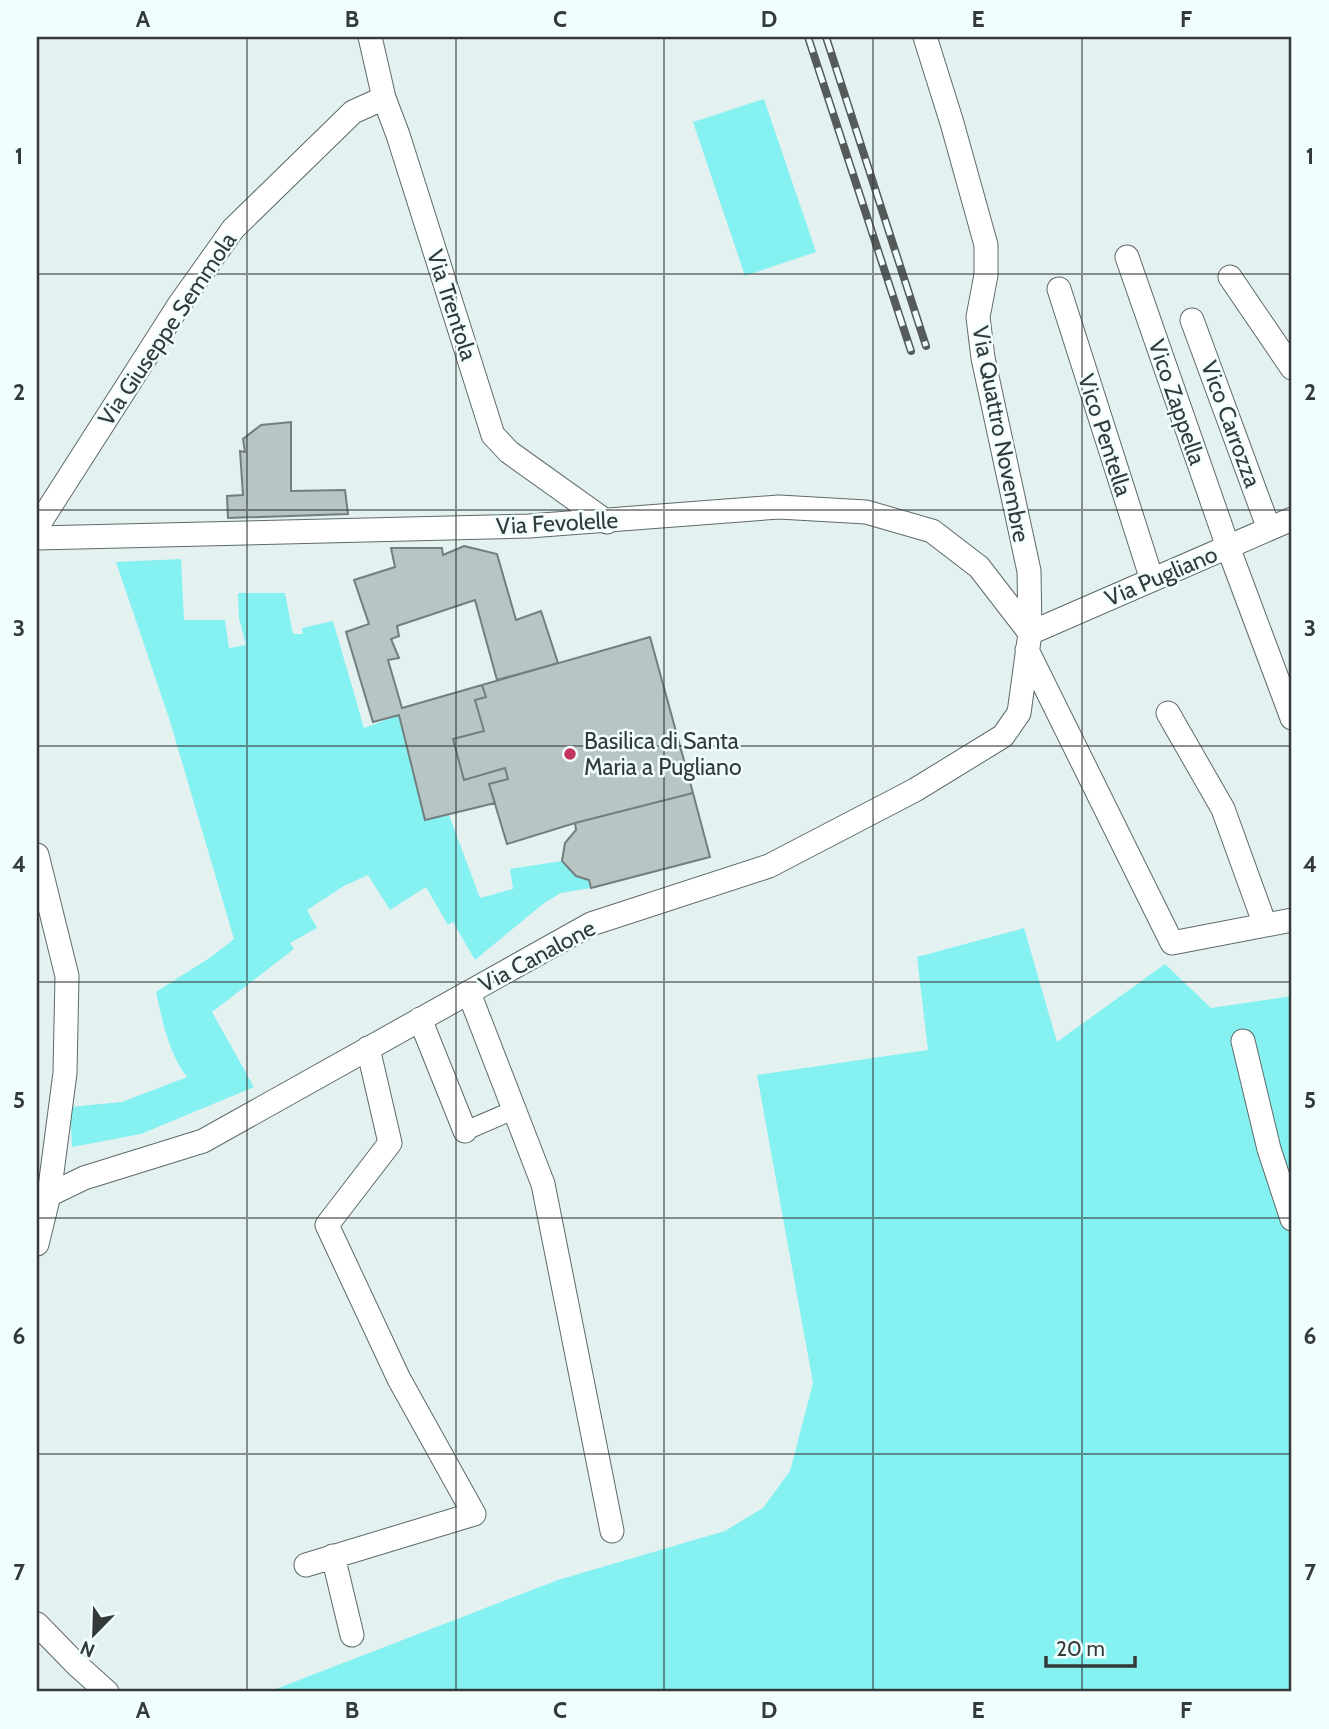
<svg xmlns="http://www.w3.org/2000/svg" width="1329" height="1729" viewBox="0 0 1329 1729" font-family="Cabin,sans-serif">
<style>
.green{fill:#86f1f1}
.building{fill:#b8c5c5;stroke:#737f7f;stroke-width:2}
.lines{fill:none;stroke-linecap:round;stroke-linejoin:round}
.pedestrian-casing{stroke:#5e6a6a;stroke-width:20}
.minor-casing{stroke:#5e6a6a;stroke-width:25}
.pedestrian{stroke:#fff;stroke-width:18}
.minor{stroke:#fff;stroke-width:23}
.rail-casing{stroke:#555b5b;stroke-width:8}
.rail{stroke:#f1fefe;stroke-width:5;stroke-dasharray:16;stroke-linecap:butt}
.grid{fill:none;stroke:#343939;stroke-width:2;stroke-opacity:0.55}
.poi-dot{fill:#c43661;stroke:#f1fefe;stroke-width:2.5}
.labels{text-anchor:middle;stroke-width:5;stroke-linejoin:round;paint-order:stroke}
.street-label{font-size:23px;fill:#343939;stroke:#f1fefe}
.poi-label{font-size:23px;fill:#343939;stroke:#f1fefe;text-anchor:start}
.neatline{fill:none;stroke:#343939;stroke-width:2.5}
.grid-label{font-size:23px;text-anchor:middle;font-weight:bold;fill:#343939}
</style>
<rect width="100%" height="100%" fill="#e4f1f1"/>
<path class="green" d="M764,99l52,153 -71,24 -52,-154z
M181,559l3,61h41l4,28 17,-3 -7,-27 -1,-25h47l8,41h10l-1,-6 31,-7 31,107 35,-13 26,105 24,-5 31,83 33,-9 -3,-20 52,-8 14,15 13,4 2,8 -30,5 -17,10 -69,57 -22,-38 -5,3 -22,-38 -36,23 -22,-35 -24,11 -37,24 10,18 -27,15 4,6 -82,63 42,75 -113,47 -69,13 -2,-40 52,-5 65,-25c-18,-23 -25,-57 -31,-85l55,-35 23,-18 -65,-221 -53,-156z
M1024,928l33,114 108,-78 46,44 81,-12v696h-1024l290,-112 167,-49 38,-23 27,-37 23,-88 -56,-308 171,-25 -11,-93z"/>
<path class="building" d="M291,422v69l54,-1 3,24 -120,4 -1,-22 16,-1 -3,-44 5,1 -2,-13 18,-14z
M464,546l33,8 19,66 25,-9 17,52 -61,17 -22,-80 -78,26 2,10 -8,3 8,19 -11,2 14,48 80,-23 4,12 -11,3 9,31 -31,8 11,41 41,-12 3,11 -19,5 6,19 -70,17 -26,-105 -26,7 -27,-90 23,-8 -15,-44 41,-13 -4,-19h51l1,7z
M650,637l43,156 -118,30 -68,21 -18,-60 19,-5 -3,-11 -41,12 -11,-41 31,-8 -9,-31 11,-3 -4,-12z
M693,793l17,64 -119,31 -2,-8 -13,-4 -14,-15 3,-18 11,-13 -1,-7z"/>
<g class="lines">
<defs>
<path id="pedestrian" d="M465,1131l49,-21"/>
<path id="minor" d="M370,37l14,61 14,37 95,300 16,17 98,70
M1127,257l101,290 64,171
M1230,277l62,91
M1059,289l93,291
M1192,320l77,209
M37,527l142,-222 54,-76 120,-117 31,-14
M37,538l492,-12 250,-19 87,5 66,19 47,36 51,66 262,-114
M1027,650l145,293 120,-23
M1168,713l55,96 42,116
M37,855l30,121 -2,97 -16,122 -12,49
M469,993l74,191 69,347
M420,1019l45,112
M1243,1041l26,108 23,70
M37,1197l12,-2 35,-17 119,-37 388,-217 178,-58 146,-76 88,-54 16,-23 11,-80 -1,-62 -46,-213 -5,-41 8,-42v-30l-34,-122 -27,-86
M333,1556l19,79
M306,1565l168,-51 -75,-135 -72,-154 63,-82 -22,-95
M37,1624l40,41 30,27"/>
</defs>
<use href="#pedestrian" class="pedestrian-casing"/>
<use href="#minor" class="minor-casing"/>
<use href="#pedestrian" class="pedestrian"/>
<use href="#minor" class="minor"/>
<defs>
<path id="rail" d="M808,37l103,314
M826,37l100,309"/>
</defs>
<use href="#rail" class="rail-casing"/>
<use href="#rail" class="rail"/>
</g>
<path class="grid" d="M247,37v1655M456,37v1655M664,37v1655M873,37v1655M1082,37v1655M37,274h1255M37,510h1255M37,746h1255M37,982h1255M37,1218h1255M37,1454h1255"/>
<circle class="poi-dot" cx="570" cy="754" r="7"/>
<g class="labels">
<g class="street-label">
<text transform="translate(452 305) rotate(72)" y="8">Via Trentola</text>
<text transform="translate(167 329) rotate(-56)" y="8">Via Giuseppe Semmola</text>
<text transform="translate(1177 402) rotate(71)" y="8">Vico Zappella</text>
<text transform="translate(1231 424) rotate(70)" y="8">Vico Carrozza</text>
<text transform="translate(1001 434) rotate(79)" y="8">Via Quattro Novembre</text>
<text transform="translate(1105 435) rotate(72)" y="8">Vico Pentella</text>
<text transform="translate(557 523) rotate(-3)" y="8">Via Fevolelle</text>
<text transform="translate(1161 576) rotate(-23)" y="8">Via Pugliano</text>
<text transform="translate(537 956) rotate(-28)" y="8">Via Canalone</text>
</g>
<g class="poi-label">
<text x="584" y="749">Basilica di Santa<tspan x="584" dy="26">Maria a Pugliano</tspan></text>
</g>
</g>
<rect width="1329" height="1729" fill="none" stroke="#f1fefe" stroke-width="77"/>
<g transform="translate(94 1634) rotate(203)" stroke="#f1fefe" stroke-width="5" paint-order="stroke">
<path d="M0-5L12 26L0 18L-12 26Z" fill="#343939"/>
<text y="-10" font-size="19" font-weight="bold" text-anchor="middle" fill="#343939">N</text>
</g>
<path d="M1046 1656v10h89v-10" fill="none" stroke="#343939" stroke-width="3.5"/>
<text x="1056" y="1656" font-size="21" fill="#343939" stroke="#f1fefe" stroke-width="5" paint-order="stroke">20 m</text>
<rect x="38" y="38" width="1252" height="1652" class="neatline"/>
<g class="grid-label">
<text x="143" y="27">A</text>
<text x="352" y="27">B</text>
<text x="560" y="27">C</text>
<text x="769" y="27">D</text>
<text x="978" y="27">E</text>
<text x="1186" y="27">F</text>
<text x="19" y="164">1</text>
<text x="1310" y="164">1</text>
<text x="19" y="400">2</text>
<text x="1310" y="400">2</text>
<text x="19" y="636">3</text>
<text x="1310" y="636">3</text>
<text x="19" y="872">4</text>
<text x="1310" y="872">4</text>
<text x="19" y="1108">5</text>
<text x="1310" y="1108">5</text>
<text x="19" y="1344">6</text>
<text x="1310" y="1344">6</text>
<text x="19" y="1580">7</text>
<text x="1310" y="1580">7</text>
<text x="143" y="1718">A</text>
<text x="352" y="1718">B</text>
<text x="560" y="1718">C</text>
<text x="769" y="1718">D</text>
<text x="978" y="1718">E</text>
<text x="1186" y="1718">F</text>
</g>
</svg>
